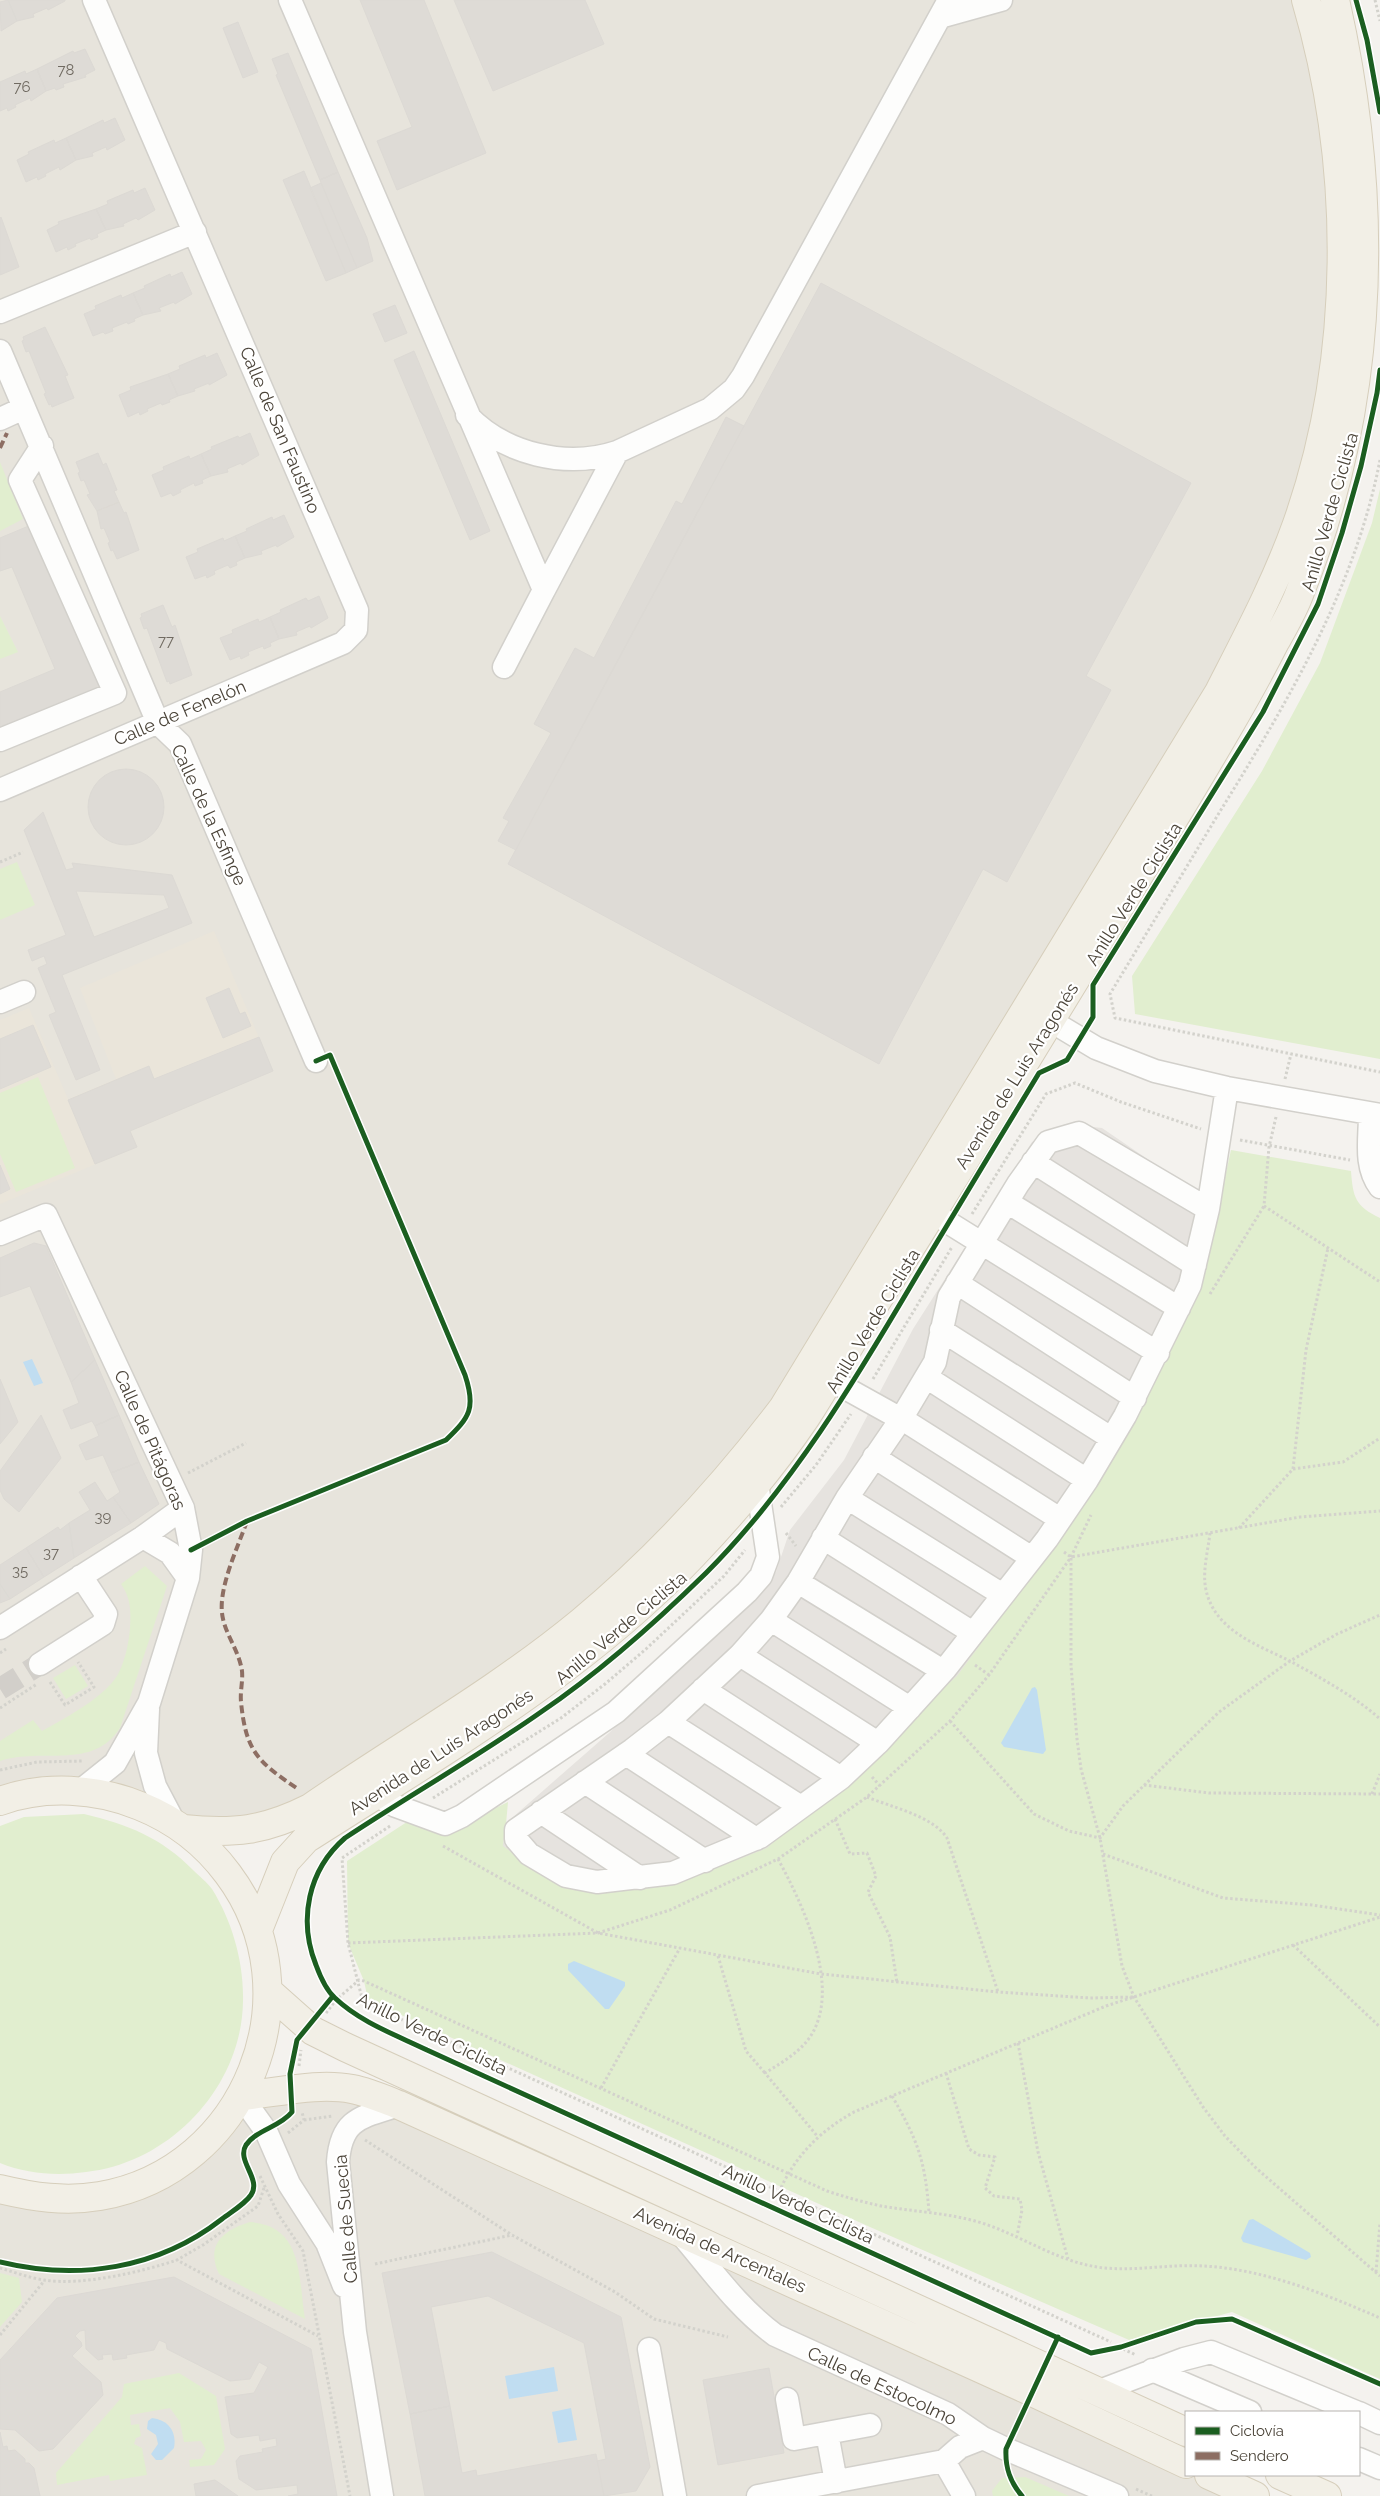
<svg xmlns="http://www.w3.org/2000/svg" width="1380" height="2496" viewBox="0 0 1380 2496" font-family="Raleway,sans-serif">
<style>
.residential{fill:#e7e4dc}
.education{fill:#eae5da}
.green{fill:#e1eecf}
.parking{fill:#e6e3df}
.water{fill:#c0ddf1}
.building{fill:#dedbd6;stroke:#dcd9d4;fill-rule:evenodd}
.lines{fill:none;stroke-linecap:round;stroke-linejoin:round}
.minor-tunnel{stroke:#d2cfca;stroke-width:22;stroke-dasharray:22 11;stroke-linecap:butt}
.minor-casing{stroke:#d2d0cb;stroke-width:25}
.major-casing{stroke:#d6cebb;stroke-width:30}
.path{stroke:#d3d2cc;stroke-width:3;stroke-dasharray:2.5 2.5;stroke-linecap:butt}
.minor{stroke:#fdfdfc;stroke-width:22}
.major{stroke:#f2efe6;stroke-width:28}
.quiet{stroke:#8d6e63;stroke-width:4;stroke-dasharray:8 4;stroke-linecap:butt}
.cycleway-casing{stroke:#fff;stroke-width:8}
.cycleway{stroke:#1b5e20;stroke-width:5}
.labels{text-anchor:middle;stroke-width:4.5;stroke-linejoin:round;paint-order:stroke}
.number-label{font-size:15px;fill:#706a61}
.street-label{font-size:18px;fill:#4b4439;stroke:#fff}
</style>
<rect width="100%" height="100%" fill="#f4f2ee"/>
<path class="residential" d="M0,0h1306l15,49 18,268 -67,271 -437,733 -162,217 -348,260 -109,34 -85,-30 -131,-1z
M337,2087l849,388h23l46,21h-1255v-307l131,-1 110,-92z"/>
<path class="education" d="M214,931l59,140 -142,60 6,16 -137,57v-184l29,-12 39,91 48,-20 -36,-91z"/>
<path class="green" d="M0,462l23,57 -23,12z
M1380,489v570l-245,-45 -3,-38 130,-205 58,-108 52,-140z
M0,616l18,36 -18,7z
M17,862l18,43 -35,15v-51z
M38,1077l37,91 -59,24 -16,-38v-61z
M1231,1150l120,21c2,26 4,35 29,47v1161l-148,-67 -103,28 -259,-113 -502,-227 -4,-19 -16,-38 -1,-82 66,-43 35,13 60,-29 -4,44 703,-587z
M145,1566l22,20 -47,142c-28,43 -77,19 -120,33v-20l33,-21 9,11c23,-13 68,-36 78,-61 6,-13 9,-29 10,-42 1,-16 1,-30 -9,-44z
M75,1665l13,21 -22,13 -13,-21z
M84,1814c43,10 78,24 109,56 6,6 14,12 19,19 20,32 32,73 31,112 -1,86 -73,162 -157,171 -29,4 -59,2 -86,-9v-337l24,-9z
M250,2222c54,4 48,55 55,97l-86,-45c-14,-30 5,-44 31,-52z
M0,2273l19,5 3,24 -22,25z
M179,2373l37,23 9,53 -11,16 -24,2 -1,-7 12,-1 5,-9 -5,-9 -17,1 -4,-20 -10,-14 -40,7 1,10 8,-1 2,12 -5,2 -2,6 8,4 5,27 -37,6 -1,-6 -52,10 -1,-12 66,-76 2,-13z
M1025,2477l44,19h-76l-1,-5 10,-13z"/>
<path class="parking" d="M1065,1124l37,4 117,80 -12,51 -158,293 -92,124 -190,172 -97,38 -71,6 -45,-9 -51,-37 2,-22 104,-91 167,-161 14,-42 54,-70 69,-131 119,-187z"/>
<path class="water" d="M32,1359l11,24 -9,3 -11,-24z
M1032,1688l3,-1 2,3 9,60 -3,4 -39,-7 -3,-4z
M574,1961l51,21v4l-16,23h-4l-37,-39v-6z
M1253,2219l57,34 1,4 -5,3 -63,-18 -2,-4 8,-18z
M554,2367l4,24 -49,8 -4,-23z
M571,2408l6,32 -19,3 -6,-31z
M152,2418c17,2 25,14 22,30l-12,12h-6l-5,-6 7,-10 -2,-9 -9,-6 1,-8z"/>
<path class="building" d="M8,0h57v1l-17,9 -1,-2 -14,6 1,3 -17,4z
M8,0l9,21 -16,10 -1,-29z
M360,0h64l62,153 -89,37 -20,-49 35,-14z
M454,0h131l19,44 -111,47z
M238,22l20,50 -15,6 -20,-50z
M85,49l10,21 -10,5 1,2 -23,7 1,3 -8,3 -1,-2 -9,3 -9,-22 36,-18 1,2z
M288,53l50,119 -18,8 -44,-105 2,-1 -6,-15z
M37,69l9,22 -15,10 -1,-3 -15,7 1,2 -8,4 -1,-3 -7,3v-29l25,-11 1,3z
M115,118l10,22 -18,10 -1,-3 -14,6 1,3 -17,4 -10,-22 37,-18 1,3z
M66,138l10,22 -16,10 -1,-3 -14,7 1,2 -8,4 -1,-3 -11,5 -9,-22 12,-6 -1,-2 26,-12 1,3z
M304,171l42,102 -20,8 -43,-101z
M338,172l29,66 6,23 -16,7 -37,-88z
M321,183l36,85 -11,5 -36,-85z
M145,188l10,22 -17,10 -2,-2 -13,6 1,2 -18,4 -10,-21 12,-5 -1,-3 26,-11 1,3z
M96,209l10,21 -9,4 1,3 -7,3 -1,-2 -15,6 1,2 -8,4 -1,-3 -11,5 -9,-22 12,-6 -1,-2z
M1,217l18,50 -19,8v-57z
M182,272l10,22 -17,10 -1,-2 -15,6 2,3 -18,4 -10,-22 12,-5 -1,-2 26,-12 1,3z
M821,283l370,200 -105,193 25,14 -104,192 -24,-13 -104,195 -371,-200z
M133,293l10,22 -9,4 1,2 -7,3 -1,-2 -15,6 1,3 -8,3 -2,-2 -10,4 -9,-22 12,-5 -1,-3 26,-11 1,3z
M395,305l12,28 -22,9 -12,-28z
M45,327l23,48 -3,1 9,22 -22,9 -1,-3 -2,1 -5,-11 2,-1 -17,-42 -3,1 -4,-11 2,-1 -1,-3z
M414,351l76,180 -20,9 -76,-180z
M217,353l10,22 -18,10v-2l-15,6 1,2 -17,5 -10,-22 12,-5 -1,-3 26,-11 1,3z
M168,374l10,22 -9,4 1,2 -8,3 -1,-2 -14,6 1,2 -8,4 -1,-3 -11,5 -9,-22 12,-5 -1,-3z
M726,417l18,9 -228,424 -18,-9 11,-20 -6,-3 48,-85 -17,-9 41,-76 19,10 82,-157 6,3z
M250,433l9,22 -17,10 -1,-2 -14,6 1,3 -17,4 -10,-22 11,-5 -1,-2 27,-11 1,2z
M98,453l5,12 3,-2 11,27 -3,1 5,11 -22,9 -10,-16 3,-1 -6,-14 -3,1 -3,-8 2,-1 -4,-10z
M201,454l10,22 -9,4 1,3 -8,3 -1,-3 -14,7 1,2 -8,4 -2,-3 -10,4 -9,-22 12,-5 -1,-3 26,-11 1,3z
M119,502l5,11 2,-1 13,38 -22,9 -4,-9 -2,1 -3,-8 2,-1 -6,-14 -3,1 -4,-18z
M284,515l10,22 -17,10 -1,-2 -15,6 1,3 -17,4 -10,-22 12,-5 -1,-2 26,-12 1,3z
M31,525l69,163 -100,42v-38l55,-23 -43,-102 -12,4v-33z
M235,536l10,22 -9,4 1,3 -7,3 -2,-3 -14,6 1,3 -8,4 -1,-3 -11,4 -9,-22 12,-5 -1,-3 26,-11 1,3z
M319,596l9,22 -17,10 -1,-2 -14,6 1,3 -18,4 -9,-22 11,-5 -1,-2 26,-12 2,3z
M163,605l9,22 3,-2 17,50 -22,9 -1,-3 -2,1 -20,-54 -3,1 -4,-11 2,-1 -1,-3z
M270,617l9,22 -9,4 1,3 -7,3 -1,-3 -15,6 1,3 -8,4 -1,-3 -10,4 -10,-22 13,-5 -1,-3 26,-11 1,3z
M88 807a38 38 0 1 1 76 0a38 38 0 1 1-76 0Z
M43,812l23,58 8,-2 -2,-5 100,12 20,48 -130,52 38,95 -24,10 -27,-65 7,-3 -18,-44 9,-4 -3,-8 -12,5 -4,-11 38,-15 -42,-105zM76,891l88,4 5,13 -75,29z
M229,988l11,26 5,-2 6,14 -28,12 -17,-40z
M33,1025l18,42 -51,22v-50z
M259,1037l14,34 -143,60 7,16 -42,17 -27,-64 81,-34 5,13z
M0,1165l10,24 -10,5z
M34,1243l12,3 49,114 -24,22 -41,-96 -30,11v-39z
M95,1360l24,55 -24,11 -3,-5 -21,8 -8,-19 16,-7 -8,-21z
M0,1379l18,43 -18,22z
M41,1415l20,43 -42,54 -15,-13 -4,-9v-19z
M119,1415l20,47 -28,11 -8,-18 -17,5 -7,-15 20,-9 -4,-10z
M139,1462l20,42 -28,19 -18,-26 7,-5 -9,-19z
M95,1482l12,19 6,-4 18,26 -57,35 -5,-35 21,-13 -11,-18z
M69,1523l5,35 -30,19 -18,-29 32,-21 2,3z
M26,1548l18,29 -34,22 -10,-15v-19z
M0,1584l10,15 -10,4z
M492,2252l129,65 29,150 -14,24 -32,5 -7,-35 9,-2 -22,-116 -96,-47 -57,11 19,99 -40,8 -28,-141z
M174,2277l137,72 26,147h-49l10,-2 -1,-9 -41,5 -17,-11 -3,-18 4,-5 23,-4 -1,-3 15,-3 -1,-8 -16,3 -1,-6 -22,3 -6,-4 -6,-37 29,-4 14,-26 -9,-5 -9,17 -20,2 -63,-32 -1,-6 -7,-3 -5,10 -28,5 1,3 -14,2 -1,-6 -10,1 1,4 -5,1 -12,-11 -1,-19 -5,1 -5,5 6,6 1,4 -10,10 29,26 2,13 -50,54 -14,2 -24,-21 -15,-1v-69l57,-62z
M769,2368l15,85 -66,12 -15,-85z
M450,2406l12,67 14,-3 1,6 119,-22 8,42h-179l-15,-82z
M0,2432l3,15 4,-1 1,5 7,-1 10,9v4h4l5,5 6,28h-40z
M215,2480l23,16h-42l-2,-12z"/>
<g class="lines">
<path class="minor-tunnel" d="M0,1689l40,-25"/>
<defs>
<path id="minor" d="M290,0l254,590 -40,77
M940,17l61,-17
M0,312l195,-80
M0,351l158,372 22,21 136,317
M467,415c37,39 99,54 150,37l93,-43 24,-20 9,-13 206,-376
M0,419l24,-11
M544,590l73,-138
M0,740l115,-47 -95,-213 22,-34
M0,790l343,-147 13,-13 1,-20 -263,-610
M0,1002l24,-10
M1036,1012l60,36 59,23 72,17 153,27
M1370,1114c0,25 -6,52 10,73
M1033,1162l162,103
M1007,1202l172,106
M1208,1209l-18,76 -65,131 -38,64 -40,59 -101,129 -68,75 -37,35 -81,59 -87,36 -76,9 -31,-6 -37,-22 -13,-15v-9l116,-80 36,-28 72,-67 31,-35 27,-38 49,-84 54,-79 34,-57 14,-65 69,-113 30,-42 31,-9 129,76 19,-121
M933,1213l225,140
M0,1234l46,-19 137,293 8,42 -3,28 -39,125 -34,60 -35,28
M957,1283l178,115
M941,1330l170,108
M926,1377l161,103
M829,1379l81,45 150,95
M874,1457l158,101
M847,1498l156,97
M143,1537l27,16 18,25
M823,1538l150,95
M798,1582l145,89
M771,1620l139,88
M0,1628l143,-91 40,-29
M740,1655l138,88
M40,1664l63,-40 3,-10 -25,-38
M703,1689l138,89
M148,1709l-2,44 9,33 20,38
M668,1722l133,85
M626,1754l130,85
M585,1782l120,79
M376,1795l20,11 49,18 17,-8 154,-104 131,-120 14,-16 7,-19 -11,-74
M541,1812l99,66
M241,2096l25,35 23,53 38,59 17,43
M680,2233c32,37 56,73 95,102l173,79 35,24 23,11 111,47
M649,2349l26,147
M1152,2370l98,42
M1097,2392l87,-33 27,-7 145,60
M787,2399l7,40 76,-14
M1359,2413l21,10
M827,2433l9,49
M1359,2459l21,9
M944,2461l20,35
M382,2496l-27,-164 -17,-170c3,-44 24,-45 61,-57
M758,2496l186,-35 16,-14 23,-9"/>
<path id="major" d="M0,1801c44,-16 97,-13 140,5 35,14 65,37 88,68 89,119 19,297 -128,322 -35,6 -67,1 -100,-7
M183,1829c51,5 81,2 127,-21 90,-62 186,-116 271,-186 76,-63 142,-135 202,-214l436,-716c28,-55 57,-109 78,-168 58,-164 58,-358 9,-524
M258,1930l27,-68 21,-23c134,-86 276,-167 387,-284 41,-43 80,-89 113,-138 20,-31 39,-64 58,-96 48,-75 95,-151 142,-228 58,-95 116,-191 175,-286 33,-55 65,-108 94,-165 9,-16 19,-33 25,-50 76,-192 80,-393 35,-592
M268,1991l45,40 32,16 841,385
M241,2096c35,-3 77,-14 111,-7 16,3 32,10 47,16l629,285 158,74
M1209,2475l46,21
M1280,2475l47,21"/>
</defs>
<use href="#minor" class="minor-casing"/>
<use href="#major" class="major-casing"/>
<path class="path" d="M1375,0l5,21
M1380,460c-25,129 -93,243 -161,353 -36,60 -73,121 -109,181l5,24 265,54
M0,862l23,-10
M1285,1079l6,-25
M1276,1117l-7,30 -5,59 116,76
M1240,1140l110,20
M972,1214l74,-120 29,-11 46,19 80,27
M1210,1294l54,-88
M873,1379l79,-132
M1293,1469l50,-7 37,-24
M188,1473l58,-30
M781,1507l35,-42 35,-51
M1239,1528l54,-59 13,-119 22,-102
M786,1533l10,13
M1210,1533c-2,18 -8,39 -4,57 9,41 52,55 84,71 29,16 66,36 90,58
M1064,1552l7,5 229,-40 80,-6
M1071,1558v108l6,73 4,30 19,69 22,128 12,31 69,110 22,29 31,32 124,108
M0,1653l6,-4
M975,1665l14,10
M50,1682l15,23 29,-18 -16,-25
M0,1708l37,-24
M950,1721l84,93 35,17 31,7 23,-32 96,-94 71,-51 47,-27 43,-19
M0,1770l37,-8 46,-1
M872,1777l8,9
M1144,1785l65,8 171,1
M1372,1794l8,-20
M867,1797c24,10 66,19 80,41l51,154
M433,1798l128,-80 44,-34 41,-35 78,-73 21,-26
M835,1819l15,35 17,-1 9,23 -8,16 22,45 7,46
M390,1826l-48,32 6,85 15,59 748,340
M443,1846l155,87 223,41 177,18 92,6 44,-1
M1103,1854l120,44 89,7 68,10
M778,1859c24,44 65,129 32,178 -11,16 -29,26 -45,36l53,64
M348,1943l250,-10 72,-23 108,-51 89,-62 83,-76 39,-46 82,-118 20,-42
M1293,1945l87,82
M718,1956l28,95 19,22
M326,2013l10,-13 23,-20 5,1 463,210c18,6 36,11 54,15 35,6 71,7 104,18 41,14 77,40 120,44 33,3 66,-4 98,-2 61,3 122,28 177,52
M1018,2043l20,109 30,107
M299,2066l2,-16
M946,2073l23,76 10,6 16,2 -10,31 9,8 26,3 2,11 -5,26
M601,2088l79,-140
M892,2096c26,45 33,64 37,116
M304,2120l29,-4
M288,2133l16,-13 -2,-8
M365,2140l147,95 103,57 39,27 74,18
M260,2176l18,38 25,37 47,245
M264,2188l-6,18 -55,39 -26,15 141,76
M779,2192c16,-36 41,-61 75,-80l252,-106 274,-89
M375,2264l137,-29
M0,2268c14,4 30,10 44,12 38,6 97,-8 133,-20
M1376,2272l4,-49
M0,2335l45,-55
M1123,2349l13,6
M1136,2489l16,7"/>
<use href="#minor" class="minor"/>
<use href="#major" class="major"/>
<path class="quiet" d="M0,448l7,-15
M247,1521c-9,26 -28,65 -25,92 2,20 17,37 20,58 1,10 -2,20 -1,31 5,50 17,60 57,87"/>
<defs>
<path id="cycleway" d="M1356,0l11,40 13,72
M1380,370l-3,23 -16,73 -19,67 -24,71 -55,108 -170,273v32l-26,43 -28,13c-41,68 -82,135 -123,204 -60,102 -125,211 -210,296 -51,50 -106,99 -165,139 -64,45 -131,83 -196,126 -37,32 -47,82 -29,127 4,11 10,25 19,33 25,24 61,37 92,52l664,303 30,-6 75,-25 36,-3 148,65
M191,1550l56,-29 199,-81c24,-23 30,-32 19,-65l-135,-320 -14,6
M0,2262c78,19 158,7 222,-43 9,-7 23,-15 29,-24 11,-16 -15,-34 -5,-50 10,-15 34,-18 46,-33l-2,-38 7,-34 36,-44
M1022,2496c-12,-14 -17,-28 -16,-47l52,-112"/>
</defs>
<use href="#cycleway" class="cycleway-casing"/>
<use href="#cycleway" class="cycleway"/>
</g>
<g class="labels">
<g class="number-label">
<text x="66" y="75">78</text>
<text x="22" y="92">76</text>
<text x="166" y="646">77</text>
<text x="103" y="1522">39</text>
<text x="51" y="1558">37</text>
<text x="20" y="1576">35</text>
</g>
<g class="street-label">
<text transform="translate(280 430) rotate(67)" y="6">Calle de San Faustino</text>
<text transform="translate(1330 512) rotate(-74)" y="6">Anillo Verde Ciclista</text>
<text transform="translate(180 713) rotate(-23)" y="6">Calle de Fenelón</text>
<text transform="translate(209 815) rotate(65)" y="6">Calle de la Esfinge</text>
<text transform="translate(1134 894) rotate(-58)" y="6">Anillo Verde Ciclista</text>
<text transform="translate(1017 1076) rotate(-58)" y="6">Avenida de Luis Aragonés</text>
<text transform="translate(873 1321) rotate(-59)" y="6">Anillo Verde Ciclista</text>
<text transform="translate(150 1440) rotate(66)" y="6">Calle de Pitágoras</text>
<text transform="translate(621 1628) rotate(-40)" y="6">Anillo Verde Ciclista</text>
<text transform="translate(441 1752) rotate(-33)" y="6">Avenida de Luis Aragonés</text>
<text transform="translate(432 2034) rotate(26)" y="6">Anillo Verde Ciclista</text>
<text transform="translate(798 2204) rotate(25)" y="6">Anillo Verde Ciclista</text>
<text transform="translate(346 2219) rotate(-95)" y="6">Calle de Suecia</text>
<text transform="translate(720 2250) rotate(24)" y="6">Avenida de Arcentales</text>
<text transform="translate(882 2386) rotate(25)" y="6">Calle de Estocolmo</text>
</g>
</g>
<rect x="1185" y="2411" width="175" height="65" fill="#ffffff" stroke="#b7b4b0"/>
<rect x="1195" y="2427" width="25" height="8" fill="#1b5e20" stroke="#b7b4b0"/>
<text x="1230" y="2436" font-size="15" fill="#4b4439">Ciclovía</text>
<rect x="1195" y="2452" width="25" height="8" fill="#8d6e63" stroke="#b7b4b0"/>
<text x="1230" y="2461" font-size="15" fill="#4b4439">Sendero</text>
</svg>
